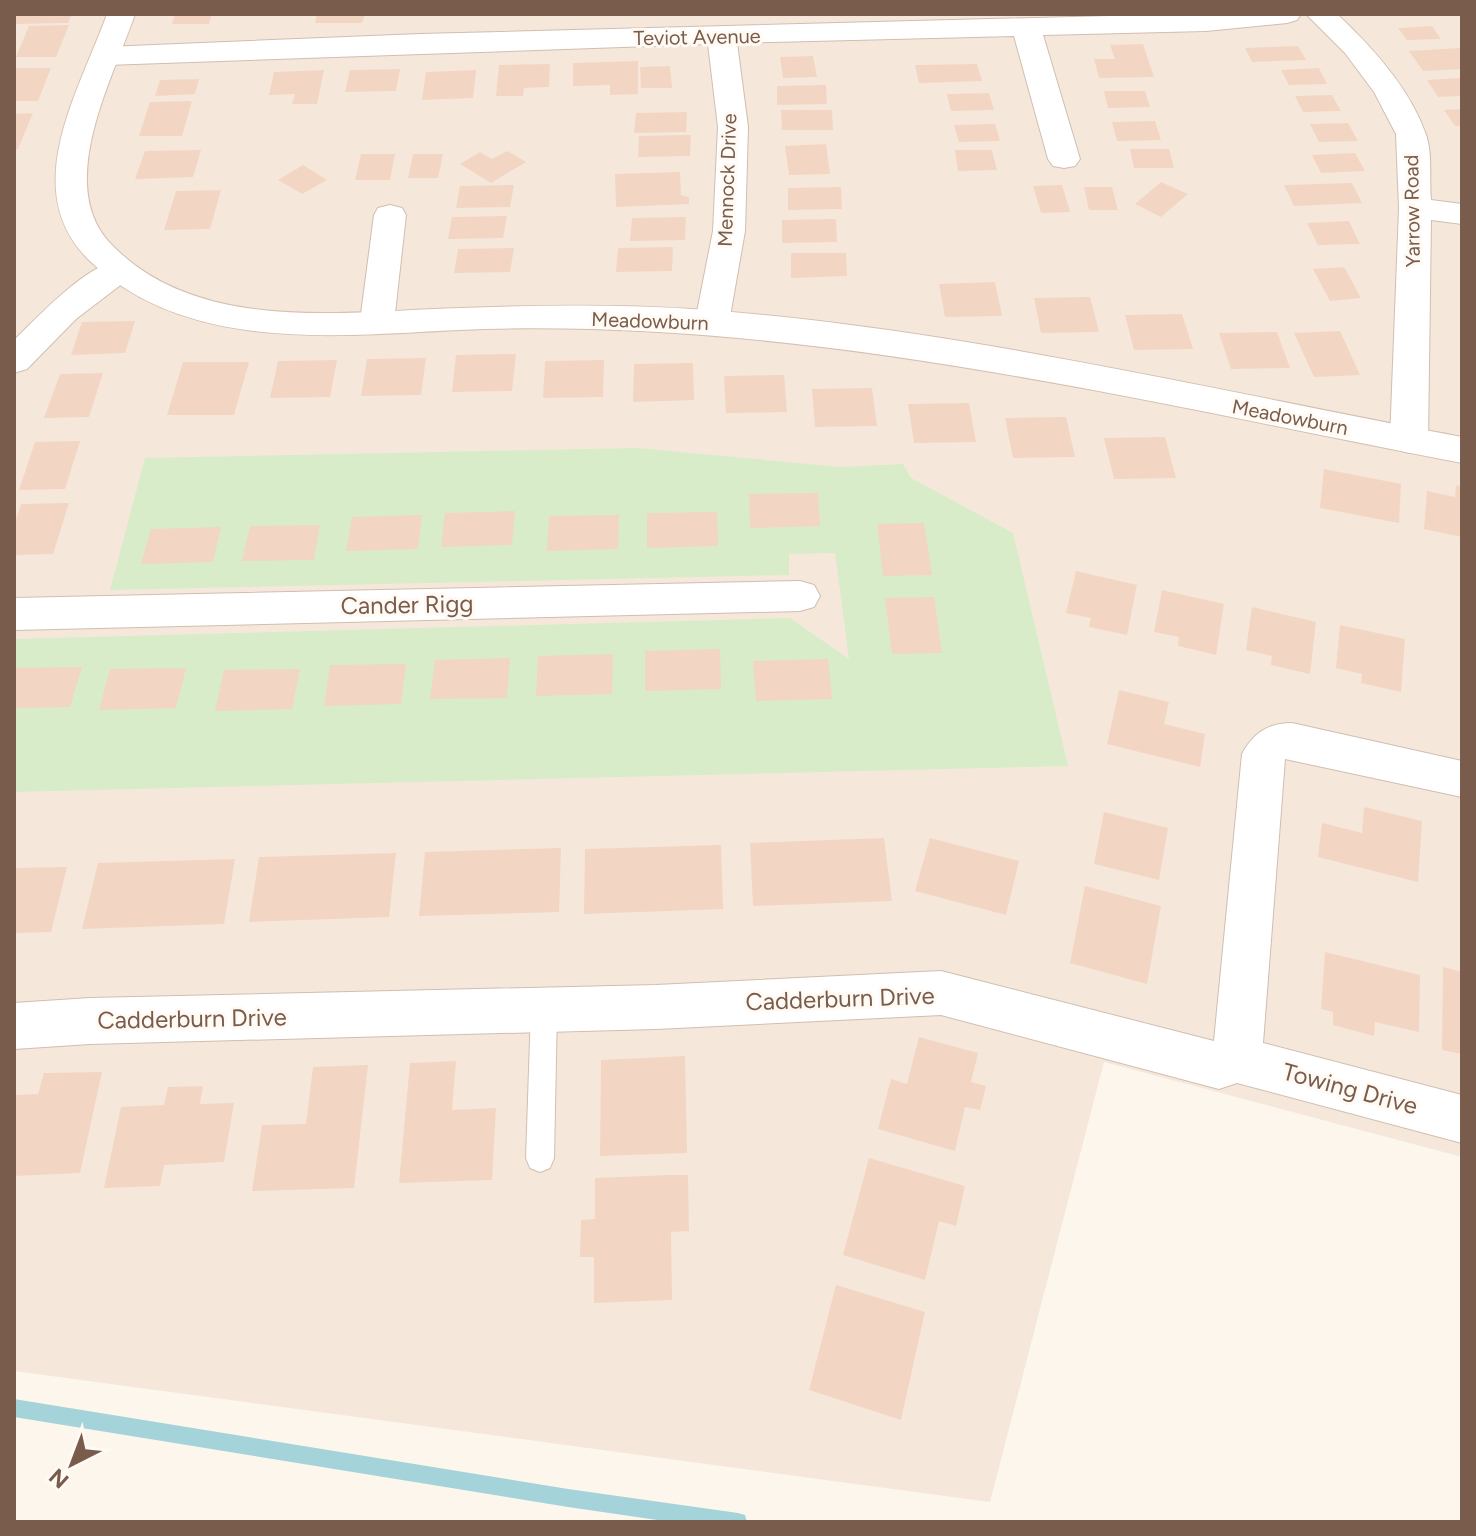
<svg xmlns="http://www.w3.org/2000/svg" width="1476" height="1536" viewBox="0 0 1476 1536" font-family="Figtree,sans-serif">
<style>
.residential{fill:#f5e8da}
.green{fill:#d8ecc9}
.lines{fill:none;stroke-linecap:round;stroke-linejoin:round}
.stream{fill:#a5d3da;fill-rule:evenodd}
.building{fill:#f3d5c3}
.lane-casing{stroke:#d1beb0;stroke-width:2}
.street-casing{stroke:#d1beb0;stroke-width:2}
.secondary-casing{stroke:#d6c0b0;stroke-width:2}
.lane{fill:#fff;fill-rule:evenodd}
.street{fill:#fff;fill-rule:evenodd}
.secondary{fill:#fff;fill-rule:evenodd}
.labels{text-anchor:middle;stroke-width:6;stroke-linejoin:round;paint-order:stroke}
.far-street-label{font-size:20px;fill:#7a5c4d;stroke:#fffaf3}
.street-label{font-size:24px;fill:#7a5c4d;stroke:#fffaf3}
</style>
<rect width="100%" height="100%" fill="#fdf6ec"/>
<path class="residential" d="M14,14h1448v1143l-358,-95 -114,440 -976,-131z"/>
<path class="green" d="M637,448l204,19 62,-3 8,14 102,55 55,233 -1054,26v-153l776,-21 59,41 -14,-106 -46,1v21l-679,15 35,-132z"/>
<g class="lines">
<path class="stream" d="M14,1399l554,90 170,24 7,2 2,7h-76l-103,-15 -554,-90z"/>
</g>
<path class="building" d="M14,14h58l-4,9 -54,1z
M175,14h37l-3,10h-37z
M317,14h48l-3,9h-47z
M69,25l-13,32h-40l13,-31z
M1432,26l9,13 -34,1 -9,-12z
M1143,44l11,33 -55,1 -5,-19h21l-5,-14z
M1298,46l8,14 -54,2 -7,-14z
M1460,48l2,21 -39,2 -14,-20z
M813,56l4,21 -34,1 -3,-21z
M638,61v33l-28,1v-10l-37,1v-23z
M550,64l-1,23 -25,1 -1,8h-27l3,-31z
M977,64l5,17 -63,2 -4,-18z
M670,66l2,22h-31l-1,-21z
M14,68h37l-13,33h-24z
M1319,68l8,16 -38,1 -8,-15z
M400,69l-4,22 -51,1 5,-22z
M324,70l-7,34h-25l3,-10 -26,1 5,-23z
M476,70l-3,28 -51,2 4,-28z
M1461,78l1,18 -24,1 -11,-17z
M199,79l-4,15 -40,2 5,-16z
M826,85l1,19 -50,1v-19z
M1104,91h41l5,16 -42,1z
M989,93l5,17 -43,1 -4,-17z
M1332,95l9,16 -38,1 -8,-16z
M192,101l-10,35h-43l11,-34z
M1462,109v17h-7l-11,-16z
M781,110h51l1,20h-51z
M687,112l-1,20 -52,1 2,-20z
M33,113l-15,36h-4v-35z
M1155,121l6,19 -44,1 -5,-19z
M1348,123l10,18 -39,1 -9,-18z
M995,124l5,17 -41,1 -5,-17z
M691,135l-1,21 -52,1 1,-21z
M826,144l4,30 -41,1 -4,-29z
M1130,149h39l5,19h-40z
M201,150l-8,27 -58,2 10,-28z
M955,150h37l5,20 -39,1z
M507,151l19,11 -35,21 -31,-19 20,-12 12,7z
M1355,153l10,18 -44,2 -9,-18z
M361,154h34l-5,26h-35z
M413,154h30l-5,24h-30z
M303,165l24,15 -25,14 -24,-14z
M680,172l1,23 8,2v7l-73,3 -1,-33z
M1161,182l27,12 -27,23 -26,-13z
M1352,183l10,20 -68,3 -10,-21z
M514,185l-4,22 -54,1 4,-22z
M1062,185l8,27 -29,1 -8,-27z
M841,187l1,22 -54,1v-22z
M1084,187h28l6,23h-29z
M221,190l-11,39 -46,1 12,-39z
M507,216l-4,22 -55,1 4,-22z
M686,217l-1,23 -55,1 2,-23z
M836,219l1,23 -55,1v-23z
M1349,221l11,23 -42,1 -11,-22z
M673,247l-1,24 -56,1 2,-24z
M514,248l-4,24 -56,1 4,-24z
M791,253h55l1,23 -56,2z
M1344,267l17,31 -31,3 -17,-32z
M995,282l7,34 -57,1 -6,-33z
M1090,297l9,35 -58,1 -7,-35z
M1182,314l11,35 -59,1 -9,-35z
M135,321l-10,32 -54,2 11,-33z
M1340,331l20,44 -46,2 -20,-44z
M1277,332l13,36 -59,1 -12,-36z
M516,354l-4,37 -60,1 4,-37z
M426,358l-5,37 -60,1 6,-37z
M337,360l-7,37 -60,1 8,-37z
M604,360l-1,37 -60,1 2,-37z
M183,362h66l-15,53h-67z
M693,363l1,37 -61,2 1,-38z
M103,373l-14,44 -45,1 16,-44z
M784,375l3,37 -61,1 -2,-37z
M872,388l5,38 -62,1 -3,-38z
M969,403l7,39 -62,1 -6,-39z
M1066,417l9,40 -62,1 -8,-40z
M1165,437l11,41 -62,1 -10,-41z
M80,441l-15,48 -46,1 16,-48z
M1324,469l77,15 -2,39 -79,-15z
M1456,485l6,2v50l-38,-8 3,-38 28,6z
M818,493l2,33 -70,2 -1,-34z
M69,503l-16,51 -39,1v-29l7,-22z
M515,511l-3,34 -71,2 4,-34z
M717,512l1,34 -71,2v-35z
M422,515l-4,34 -72,2 6,-34z
M619,515l-1,34 -71,2 2,-35z
M924,523l8,52 -49,1 -6,-52z
M320,525l-6,35 -72,1 8,-35z
M221,527l-8,35 -72,2 10,-35z
M1076,571l61,14 -10,50 -38,-8 2,-9 -25,-5z
M1162,590l62,14 -8,51 -38,-9 1,-9 -25,-5z
M934,597l8,56 -50,1 -7,-56z
M1252,607l64,15 -6,52 -39,-9 1,-9 -26,-6z
M1340,625l65,14 -4,53 -40,-9 1,-9 -26,-6z
M720,649l1,40 -76,2v-40z
M613,654l-1,40 -76,2 2,-40z
M510,658l-3,40 -77,1 5,-39z
M828,659l4,40 -76,2 -3,-40z
M406,664l-5,40 -77,2 6,-41z
M82,667l-12,40 -56,1v-40z
M186,668l-10,40 -77,2 11,-41z
M300,669l-8,40 -77,2 9,-41z
M1119,690l50,12 -5,22 41,10 -5,33 -93,-23z
M1364,807l58,14 -4,61 -100,-25 4,-34 40,10z
M1104,812l64,16 -9,52 -65,-16z
M884,838l8,63 -139,5 -3,-63z
M930,838l89,23 -13,54 -91,-24z
M721,845l2,64 -139,5 1,-65z
M561,848l-2,64 -140,4 6,-64z
M396,853l-7,64 -140,5 10,-65z
M235,859l-11,65 -142,5 16,-66z
M67,867l-16,65 -37,1v-65z
M1085,886l76,20 -14,78 -77,-21z
M1325,952l95,23 -1,57 -44,-10 -1,14 -41,-11v-13l-12,-3z
M1443,967l19,5v82l-20,-4z
M919,1037l59,16 -7,29 15,4 -6,24 -15,-3 -10,44 -77,-22 13,-50 16,5z
M685,1056l2,97 -87,3 1,-96z
M456,1061l-4,49 44,-2 -4,72 -93,3 11,-120z
M368,1065l-14,123 -102,3 10,-66 44,-1 7,-57z
M102,1072l-22,101 -66,3v-81l24,-1 6,-21z
M203,1086l-3,18 34,-1 -10,59 -60,3 -4,21 -56,2 17,-81 43,-2 4,-18z
M869,1158l96,28 -9,40 -17,-5 -14,59 -82,-25z
M670,1175h18l1,56 -18,1 1,68 -78,3v-46h-14l1,-37 14,-1v-41z
M836,1285l89,27 -24,108 -92,-30z"/>
<g class="lines">
<defs>
<path id="lane" d="M544,998l9,3 4,9 -3,148 -4,10 -10,4 -10,-4 -4,-10 5,-148 4,-9z"/>
<path id="street" d="M1184,14h117l-4,6 -10,3 -81,8 -163,4 37,124 -5,7 -11,2 -11,-2 -5,-7 -34,-123 -277,7 11,84 -3,104 -16,91 -5,8 -12,3 -12,-3 -5,-8 18,-91 5,-104 -10,-83 -602,21 -10,-3 -5,-6 5,-6 10,-3 314,-13z
M1306,14h31c34,32 72,73 88,118 8,19 4,48 6,68l31,4v20l-31,-4 -3,220 -6,9 -13,4 -13,-4 -6,-9 9,-232 -3,-74 -22,-42 -29,-39z
M390,205l12,3 4,7 -12,107 -5,8 -12,3 -12,-3 -5,-8 14,-107 4,-7z
M119,259l12,4 5,7 -5,7 -55,42 -49,50 -13,4v-33c27,-26 68,-71 105,-81z
M800,581l14,4 6,11 -6,11 -14,4 -786,19v-32z
M1292,723l170,38v36l-177,-38 -22,284 199,52v48l-225,-60 -18,6 -278,-74 -285,14 -566,15 -76,5v-46l76,-5 566,-13 285,-14 273,70 28,-287c11,-21 26,-31 50,-31z"/>
<path id="secondary" d="M107,14h28c-22,65 -81,171 -24,230 87,91 236,67 350,64 81,-3 163,-4 245,2 254,19 506,80 756,127v26c-323,-62 -646,-143 -978,-134 -128,4 -290,30 -393,-67 -75,-70 -12,-170 16,-248z"/>
</defs>
<use href="#lane" class="lane-casing"/>
<use href="#street" class="street-casing"/>
<use href="#secondary" class="secondary-casing"/>
<use href="#lane" class="lane"/>
<use href="#street" class="street"/>
<use href="#secondary" class="secondary"/>
</g>
<g class="labels">
<g class="far-street-label">
<text transform="translate(697 37) rotate(-1)" y="7">Teviot Avenue</text>
<text transform="translate(727 180) rotate(-88)" y="7">Mennock Drive</text>
<text transform="translate(1412 211) rotate(-91)" y="7">Yarrow Road</text>
<text transform="translate(650 321) rotate(2)" y="7">Meadowburn</text>
<text transform="translate(1290 417) rotate(11)" y="7">Meadowburn</text>
</g>
<g class="street-label">
<text transform="translate(407 605) rotate(-1)" y="8">Cander Rigg</text>
<text transform="translate(840 999) rotate(-2)" y="8">Cadderburn Drive</text>
<text transform="translate(192 1019) rotate(-1)" y="8">Cadderburn Drive</text>
<text transform="translate(1350 1089) rotate(15)" y="8">Towing Drive</text>
</g>
</g>
<rect width="1476" height="1536" fill="none" stroke="#7a5c4d" stroke-width="32"/>
<g transform="translate(72 1464) rotate(222)" stroke="#fffaf3" stroke-width="6" paint-order="stroke">
<path d="M0-6L14 30L0 20L-14 30Z" fill="#7a5c4d"/>
<text y="-12" font-size="22" font-weight="bold" text-anchor="middle" fill="#7a5c4d">N</text>
</g>
</svg>
